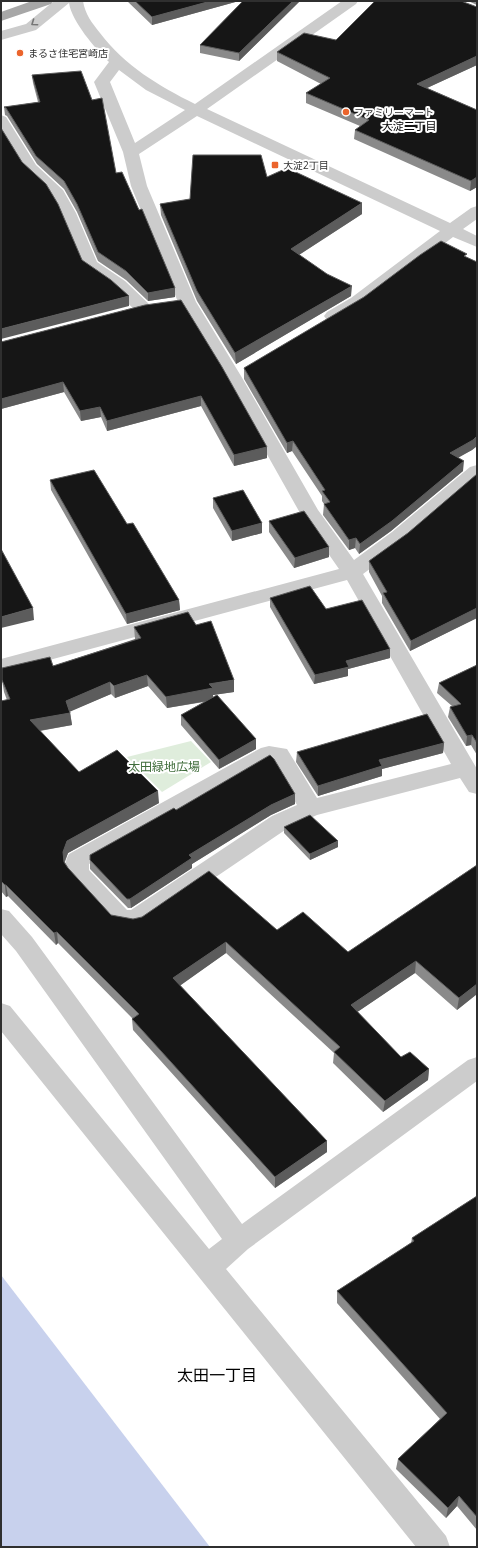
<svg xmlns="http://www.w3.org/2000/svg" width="478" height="1548" viewBox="0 0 478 1548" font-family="'Open Sans','Noto Sans JP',sans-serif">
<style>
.green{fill:#dfeddc}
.water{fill:#c8d1ed}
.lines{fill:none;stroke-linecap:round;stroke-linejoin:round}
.minor{fill:#ccc;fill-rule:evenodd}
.major{fill:#a7a7a7;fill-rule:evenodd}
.wall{fill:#8a8a8a}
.shaded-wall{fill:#5c5c5c}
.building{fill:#161616;stroke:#5c5c5c}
.oneway{stroke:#767676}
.poi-dot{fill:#eb642c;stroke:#fff;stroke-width:1.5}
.labels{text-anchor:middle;stroke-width:4;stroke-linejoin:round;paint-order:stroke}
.far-poi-label{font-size:10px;fill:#2f2f2f;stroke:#fff;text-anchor:start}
.far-neighbourhood-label{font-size:11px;fill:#000;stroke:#fff}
.park-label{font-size:12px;fill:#3f6c3a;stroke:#fff}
.near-neighbourhood-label{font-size:16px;fill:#000;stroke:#fff}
</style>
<rect width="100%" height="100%" fill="#fff"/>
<path class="green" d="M191,741l20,21 -49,30 -35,-35z"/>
<path class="water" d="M1,1275l209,272h-209z"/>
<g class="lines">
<path class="minor" d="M54,1h29c2,13 9,22 17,32 25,33 59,53 95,71l147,-103h16l-2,3 -149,105 243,114 21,-15 6,-2v13l-14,10 14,7v11l-24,-10 -90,69 -24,14 -6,1 -6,-1 -3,-4 3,-4 24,-14 89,-67 -243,-115 -58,38 8,32 49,116 45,74 77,134 36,50 38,-28 78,-65 7,-2v16l-71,61 -43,32 114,195v25l-8,-2 -9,-14 -143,37 -29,13 -146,99 -8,2 -22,-4 -42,-46c-5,-8 -6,-17 -1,-25l192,-106 8,-2 18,3 30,49 134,-34 -104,-184 -346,93v-14l338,-90 -39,-56 -77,-137 -45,-74 -47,-116 -8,-34 -29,-70 15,-20c-14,-14 -37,-40 -40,-59l-33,27 -35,10v-9l25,-7zM119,70l27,20 39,20 -50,33 -25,-61zM272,762l25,43 -25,11 -141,94h-4l-38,-40v-6z
M1,115l5,2 30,48 27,25 13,23 21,49 28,19 25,24 3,4 -3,4 -6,1 -6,-1 -25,-24 -29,-20 -24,-56 -12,-20 -24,-22 -23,-38z
M1,909l8,2 23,26 210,287 226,-164 9,-3v24l-229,168 -22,20 220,267 4,11h-34l-415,-516v-28l9,3 199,243 13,-10 -206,-288 -15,-17z"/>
<path class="major" d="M32,1h21l-2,3 -50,17v-9z"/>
</g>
<path class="wall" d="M127,1h112l-87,24z
M243,1h57l-61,60 -39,-8v-8z
M468,1h9v4z
M477,7v58l-50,23 50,22v77l-7,4 -116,-52 1,-9 5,-4 -54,-23v-10l15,-9 -44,-23v-9l59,-12z
M32,75l84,98 23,37 36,78v9l-27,4 -22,-21 -28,-19 -21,-49 -13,-23 -27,-25 -30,-48 -2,-1 -1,-8 34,-5 -5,-19z
M267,177l95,37 -63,41 52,41 -115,68 -39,-63 -36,-86 -1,-11 30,-5z
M466,257l11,5v184l-5,4 -14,7 5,14 -72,60 -32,23 -4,-6 -6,2 -26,-35 1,-11 -2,-3v-5l-30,-45 -5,2 -43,-74v-11z
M145,305l122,142v11l-33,8 -33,-60 -94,25 -6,-14 -20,4 -17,-29 -63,17v-67z
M477,474v144l-67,33 -28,-48v-7l-13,-24v-11l39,-28z
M50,480l77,44 52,76 1,10 -53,14 -76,-134z
M213,498l49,25v10l-30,8 -19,-33z
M269,521l60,26v10l-35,11 -25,-36z
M270,598l56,11 64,40v9l-42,11v7l-34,8 -44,-77z
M134,627l100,65 -21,3v2l43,42v10l-37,20 -38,-44v-10l23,-13 -37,6 -19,-22 -33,12 -4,-4 -41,17 2,14 -32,6 39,41 80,31 -91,50 -3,9 3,6 43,47 22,4 144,11 71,22 129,-87v129l-20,16 -42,-37 -58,39 44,45 28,12 -1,11 -45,32 -50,-49 1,-10 -108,-100 -46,32 147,156v11l-52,36 -142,-158 -1,-11v-1l-74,-75 -2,2 -48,-49 -2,1 -5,-6v-190l6,-1 -3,-8 -2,-12 51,-14 82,-27z
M477,665v90l-6,-10 -5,1 -18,-29 2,-10 2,-1 -15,-13 2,-10z
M444,743l-1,10 -61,16v7l-64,20 -22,-34 1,-10z
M295,794v10l-24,11 -79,49v4l-61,40h-3l-38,-39v-9l86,-50z
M284,827l54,20 -28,13 -26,-27z
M477,1196v334l-20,-24 -11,12 -50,-49 2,-10 42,-40 -103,-116v-12l74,-48 1,-5z"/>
<path class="shaded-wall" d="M211,1h28l-87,24v-8z
M293,1h7l-61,60v-8z
M477,56v9l-61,28 1,-9z
M477,177v10l-7,4 1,-10z
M362,203v11l-71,46v-11z
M352,286l-1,10 -115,68 -1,-11z
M175,288v9l-27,4v-8z
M129,296v10l-128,33v-10z
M63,382l1,10 -63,17v-10z
M201,396v10l-94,25v-10z
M100,407l1,10 -20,4 -1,-10z
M477,436v10l-5,4 -23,13 1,-10z
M293,441l-1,10 -5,2v-10z
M267,447v11l-33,8v-11z
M464,461l-1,10 -72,60 -32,23 1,-10z
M262,523v10l-30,8v-10z
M356,538l-1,10 -6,2v-10z
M329,547v10l-35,11 1,-10z
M179,600l1,10 -53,14 -1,-10z
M33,608l1,12 -33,8v-11z
M477,608v10l-67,33 1,-10z
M390,649v9l-42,11v7l-34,8 1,-9 31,-14z
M147,675l1,11 -33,12 -1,-12z
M234,680v12l-21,3v5l-46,8 -1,-11 43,-13z
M110,682l1,12 -44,19 -1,-12z
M70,713l2,12 -40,7 -2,-12z
M472,735l-1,10 -5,1 1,-10z
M256,739v10l-37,20v-9z
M444,743l-1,10 -61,16v7l-64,20v-10l61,-26z
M158,791l1,12 -91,50 -4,10 -1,-11 4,-11z
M295,794v10l-24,11 -79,49v4l-61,40 -1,-9 59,-44 82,-50z
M338,841v6l-28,13v-6z
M5,885h1l2,11 -2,1z
M57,932l1,11 -2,2 -2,-12z
M226,942v11l-52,37 -1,-12z
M416,961l-1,12 -65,44 1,-12z
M477,984v10l-20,16 2,-12z
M429,1069l-1,11 -45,32 2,-11z
M327,1141v11l-52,36v-11z
M459,1496l-2,10 -11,12 2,-10z"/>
<path class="building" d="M135,1h76l-59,16z
M243,1h50l-54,52 -39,-8z
M375,1h86l16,6v49l-60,28 60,26v67l-6,4 -116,-51 14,-10 -63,-27 24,-15 -53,-26 27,-19 32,7z
M81,71l11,29 10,-2 14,75 6,-1 17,38 3,-1 33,79 -27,5 -22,-22 -28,-19 -21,-48 -13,-23 -28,-25 -30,-48 -2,-1 36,-5 -8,-27z
M1,128l21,34 24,22 12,20 24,56 29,20 18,16 -128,33z
M193,155h68l6,22 20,-9 75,35 -71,46 36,25 25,12 -117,67 -38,-62 -37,-87 30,-5z
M441,241l26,13 -3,2 13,6v174l-4,4 -23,13 14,8 -72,60 -32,23 -4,-6 -7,2 -25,-36 6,-2 -8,-11 3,-1 -32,-49 -6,2 -43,-75 120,-71 56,-42z
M181,300l41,67 45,80 -33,8 -33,-59 -94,25 -7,-14 -20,4 -17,-29 -62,17v-57l144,-37z
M94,470l33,54 6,-1 46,77 -53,14 -76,-134z
M477,474v134l-66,33 -28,-48 4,-1 -18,-31 39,-28z
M243,490l19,33 -30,8 -19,-33z
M304,511l25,36 -34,11 -26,-37z
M1,549l32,59 -32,9z
M310,586l16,23 36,-9 28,49 -44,12 3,6 -34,8 -45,-77z
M188,612l8,13 15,-4 23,59 -25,4 4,4 -47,9 -19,-22 -33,11 -4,-4 -44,19 4,12 -40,7 49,52 38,-22 41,41 -91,50 -4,11 1,10 4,6 43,47 22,4 9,-2 67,-46 68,59 26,-18 45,40 129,-87v119l-18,14 -43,-37 -65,44 50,52 9,-5 19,17 -44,32 -51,-49 6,-5 -114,-105 -53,36 154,163 -52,36 -143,-158 7,-5 -82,-82 -3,1 -48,-48h-1l-4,-4v-180l9,-2 -8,-19v-12l48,-11 3,9 88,-28 -7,-11z
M477,665v78l-5,-8 -5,1 -17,-29 11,-3 -22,-21z
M217,695l39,44 -37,21 -38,-45z
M427,714l17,29 -65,17 3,6 -64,20 -21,-34z
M270,755l4,4 21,35 -24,11 -82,50 3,3 -62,41h-3l-37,-39v-5l84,-47 2,2z
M310,815l28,26 -28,13 -26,-27z
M477,1196v321l-18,-21 -11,12 -50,-49 49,-46 -110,-122 77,-50 -2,-3z"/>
<defs><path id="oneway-chevron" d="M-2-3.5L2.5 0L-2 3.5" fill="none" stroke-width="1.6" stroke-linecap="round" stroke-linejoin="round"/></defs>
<use class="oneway" href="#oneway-chevron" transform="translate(34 23) rotate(145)"/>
<g class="poi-dot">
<circle cx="20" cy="53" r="4"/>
<circle cx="346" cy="112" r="4"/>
<rect x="271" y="161" width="8" height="8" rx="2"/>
</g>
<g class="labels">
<g class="far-poi-label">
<text x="28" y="57">まるさ住宅宮崎店</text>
<text x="354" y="116">ファミリーマート</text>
<text x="283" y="169">大淀2丁目</text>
</g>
<g class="far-neighbourhood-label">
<text x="409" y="130">大淀二丁目</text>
</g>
<g class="park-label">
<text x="164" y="771">太田緑地広場</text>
</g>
<g class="near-neighbourhood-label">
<text x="217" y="1381">太田一丁目</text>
</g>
</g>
<rect width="478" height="1548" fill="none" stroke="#2f2f2f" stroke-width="4"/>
</svg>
